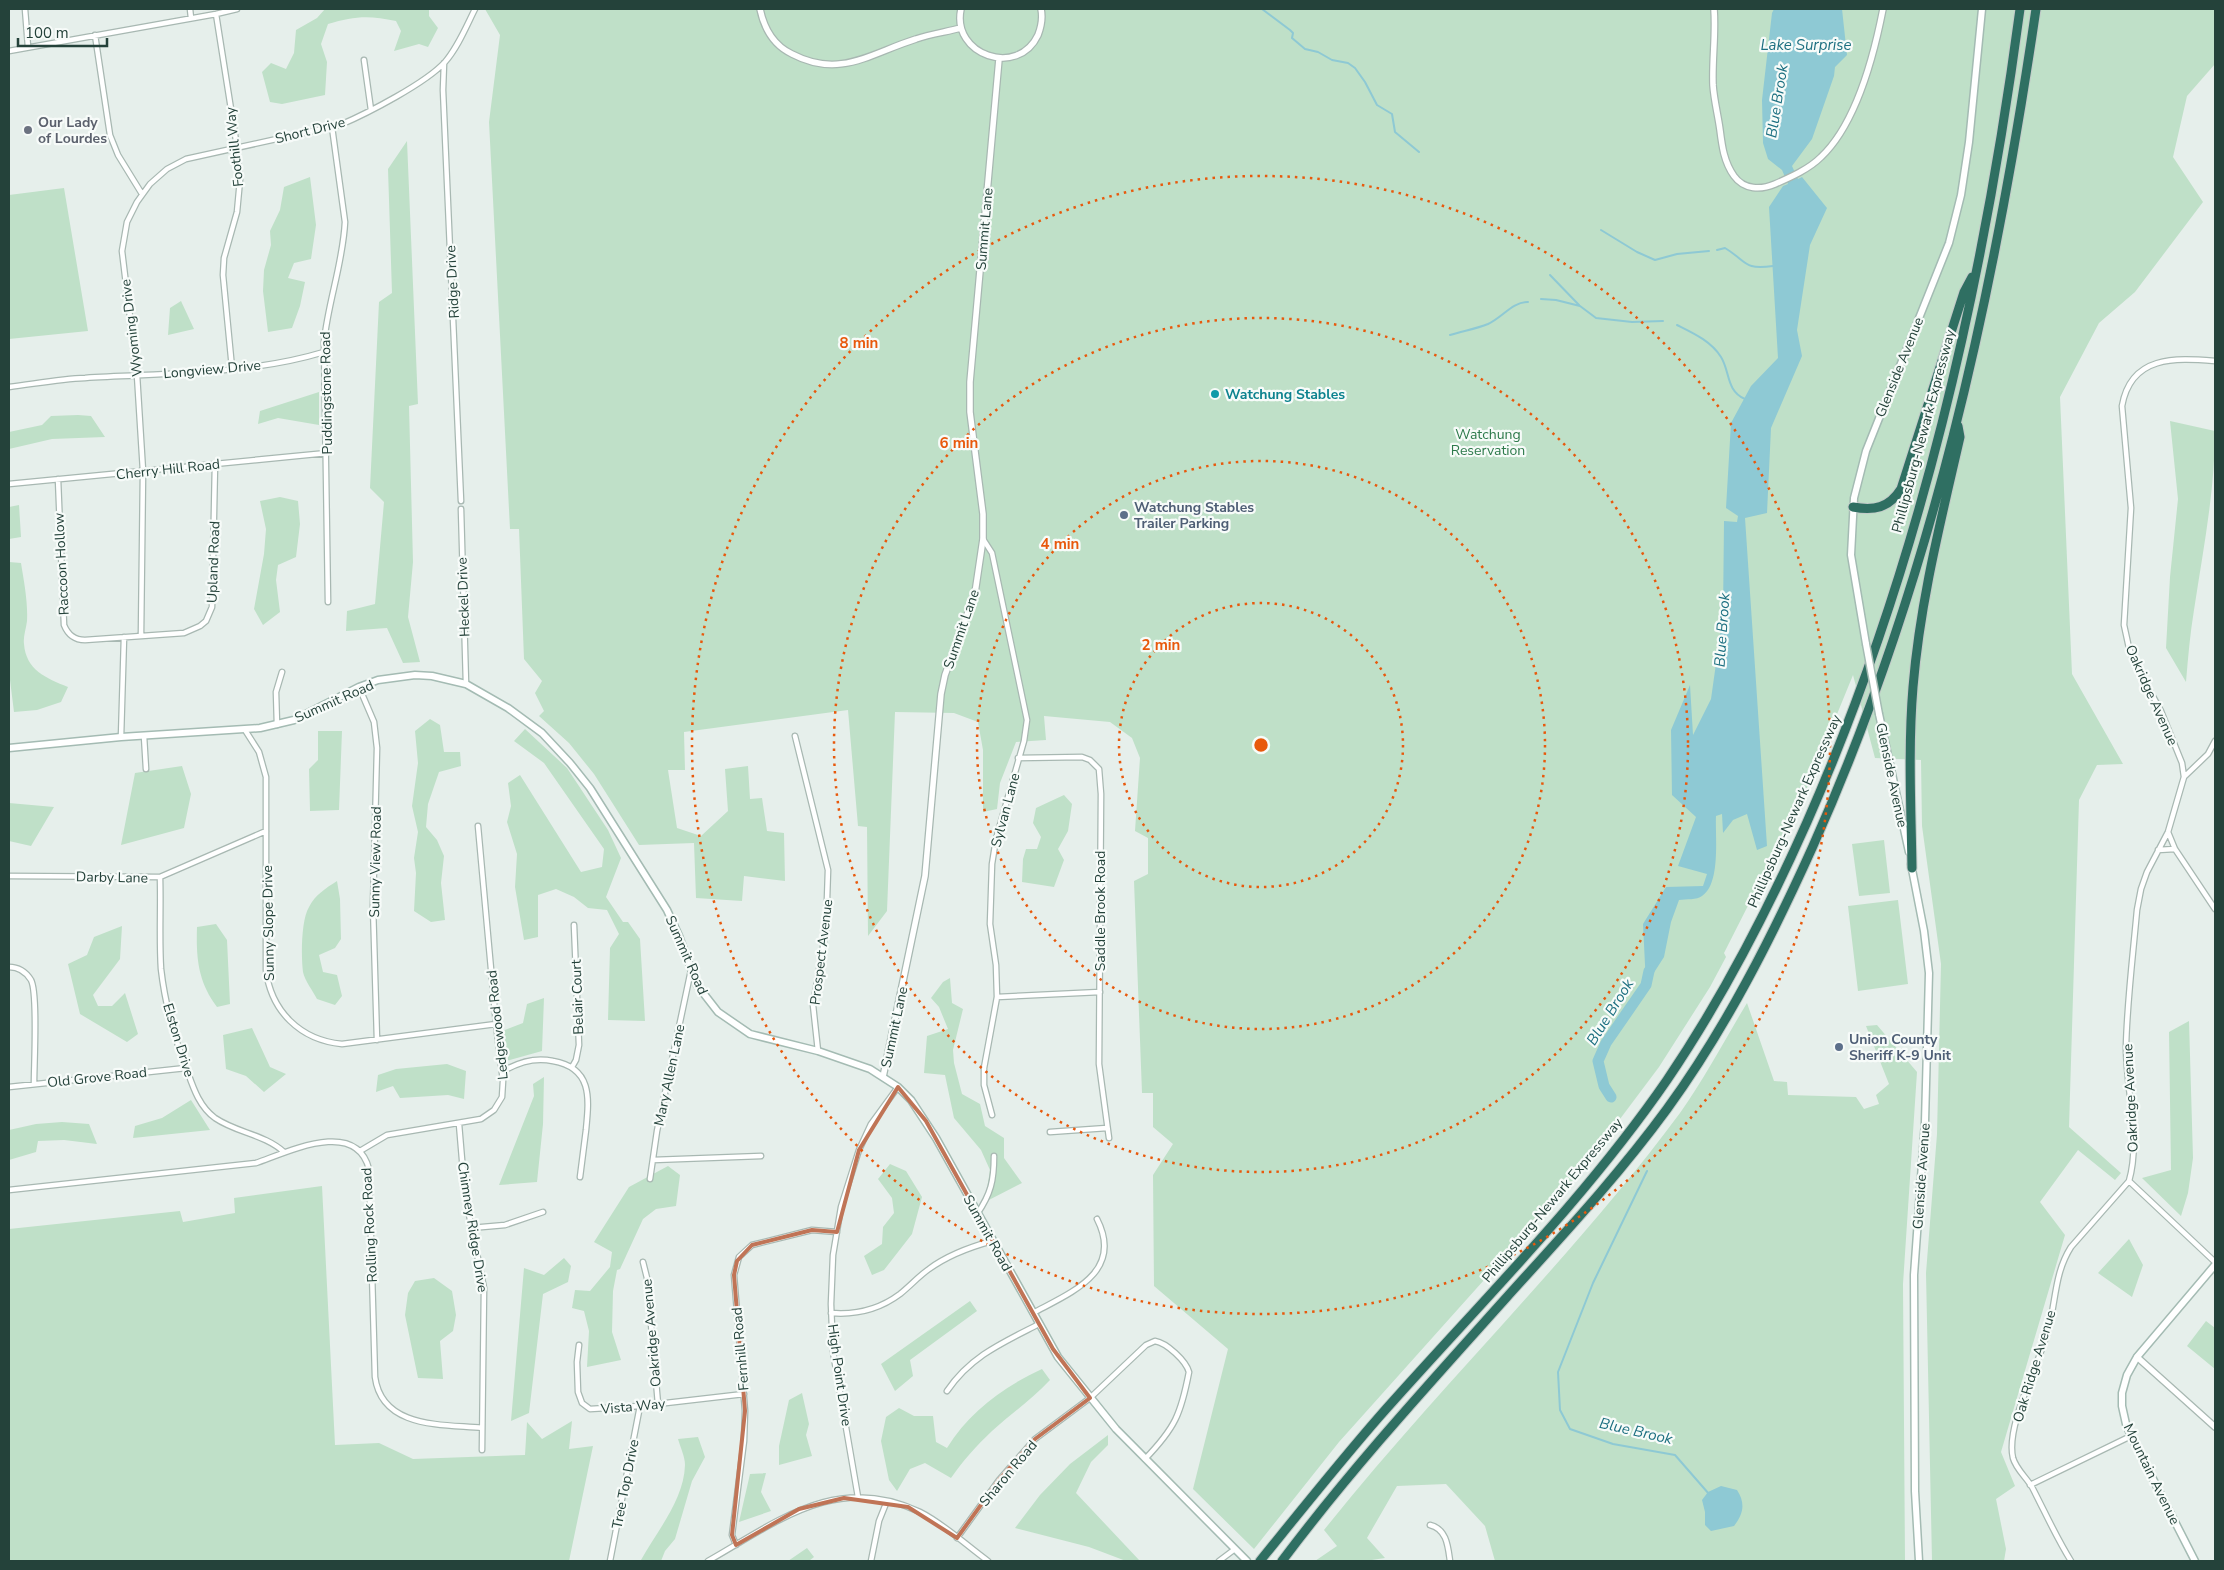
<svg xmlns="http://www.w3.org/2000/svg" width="2224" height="1570" viewBox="0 0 2224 1570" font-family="'Nunito Sans',sans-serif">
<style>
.green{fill:#bfe0c8}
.water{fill:#8ec9d4}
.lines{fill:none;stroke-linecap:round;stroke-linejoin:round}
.stream{stroke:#8ec9d4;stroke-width:2}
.river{stroke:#8ec9d4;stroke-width:11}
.minor-casing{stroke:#a8b8b2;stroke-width:7}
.tertiary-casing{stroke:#a8b8b2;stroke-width:8}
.secondary-casing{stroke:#a4bbb3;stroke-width:9}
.motorway-casing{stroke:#c2cac8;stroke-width:11}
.minor{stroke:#fff;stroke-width:4.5}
.tertiary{stroke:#fff;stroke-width:5.5}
.secondary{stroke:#fff;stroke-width:6}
.motorway{stroke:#2f6f62;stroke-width:9}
.secondary-bridge-casing{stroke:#a4bbb3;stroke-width:9;stroke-linecap:butt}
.secondary-bridge{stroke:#fff;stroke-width:6}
.marked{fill:none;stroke:#c07456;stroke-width:4;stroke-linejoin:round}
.ring{fill:none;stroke:#e8590c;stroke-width:2.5;stroke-dasharray:2.5 5}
.worship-dot{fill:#6b7280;stroke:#f7fbf9;stroke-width:2}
.culture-dot{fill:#0f9aa8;stroke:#f7fbf9;stroke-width:2}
.service-dot{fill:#5c6f8a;stroke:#f7fbf9;stroke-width:2}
.labels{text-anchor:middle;stroke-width:4.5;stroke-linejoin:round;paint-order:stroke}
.worship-label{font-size:14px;font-weight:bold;fill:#5b616d;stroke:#f7fbf9;text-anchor:start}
.street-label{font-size:14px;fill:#24423a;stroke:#f7fbf9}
.culture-label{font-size:14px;font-weight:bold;fill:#0d838f;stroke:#f7fbf9;text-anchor:start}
.park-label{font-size:14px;fill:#2d7a4b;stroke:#f7fbf9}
.service-label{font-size:14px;font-weight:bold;fill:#4e5e75;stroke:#f7fbf9;text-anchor:start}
.water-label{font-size:15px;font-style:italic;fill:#1c6f80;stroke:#f7fbf9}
.centre{fill:#e8590c;stroke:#f7fbf9;stroke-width:2.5}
.ring-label{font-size:15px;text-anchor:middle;font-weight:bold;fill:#e8590c;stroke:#f7fbf9;stroke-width:4.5;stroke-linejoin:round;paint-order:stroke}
</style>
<rect width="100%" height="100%" fill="#e6efeb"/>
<path class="green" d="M325,9h104v7l9,12 -10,19 -9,-3 -25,7 7,-20 -5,-10c-27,-6 -42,-5 -68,3l-7,20 6,18 -2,33 -43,9 -12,-2 -8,-30 9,-9 15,6 8,-16 2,-23 21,-12z
M485,9h1730v55l-28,32 -14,61 30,45 -68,90 -36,31 -39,74 12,277 51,90 -26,1 -18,35 -10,327 52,46 -6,7 -37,-30 -38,52 25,33 -64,217 14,34 -19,13 10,50 -2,12h-72l-6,-288 11,-139 4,-170 -19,-138 -1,-66 -46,-2 -22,-83 -49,120 -80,158 2,4 -16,30 -51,80 -81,108 -239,267 -85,107 -61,-60 35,-140 -74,-63 -1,-111 20,-31 -20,-17v-34h-11l-8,-212 14,-7v-36l-13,-7 5,-73 -8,-20 -22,-16 -66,-6 2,24 -30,2 -16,41 -3,26 -14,3v-62l-5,-28 -24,-9 -59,-1 -8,199 -19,25 -1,-109 -9,-1 -10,-116 -164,22 1,38h-17l9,58 24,8 27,-25 -3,-42 23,-3 2,33 12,-1 5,33 17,2 1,48 -41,-5 -2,25 -46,-3 -2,-55 -55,2 -45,-71 -25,-31 -30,-27 5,-5 -9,-18 7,-12 -18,-22 -5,-130h-9l-21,-407 11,-87z
M407,141l11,263 -9,2 4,156 -5,55 12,45 -17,1 -16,-35 -41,3 1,-20 28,-7 9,-102 -14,-14 9,-186 13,-9 -4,-124z
M310,177l6,48 -5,34 -17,4 -6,15 17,4 -5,24 -8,22 -24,4 -5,-41 1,-21 7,-25 -1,-14 10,-21 4,-23z
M64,188l24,143 -79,8v-144z
M181,301l13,28 -26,6 2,-27z
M319,392v33l-41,-7 -20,6 2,-13z
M78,415l13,1 14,21 -53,2 -43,10v-17l33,-7 9,-9z
M2170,421l45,10c0,60 -12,119 -21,179 -4,24 -6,48 -8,72l-20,-34 4,-71 8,-78z
M280,497l18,4 2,23 -4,33 -18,8 -2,15 4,32 -17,13 -9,-16 10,-55 2,-25 -6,-28z
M19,505l2,32 -12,2v-32z
M9,562l12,1c3,19 7,39 6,58 -1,8 -4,16 -3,23 2,26 22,34 44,43l-7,15 -24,8 -23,2 -5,-40z
M430,719l10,6 4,27h16l1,14 -22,6 -11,32 -2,23 11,13 7,16 -3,27 4,37 -14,2 -17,-11 2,-38 -2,-15 4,-26 -6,-26 6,-43 -3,-32z
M525,729l42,39 41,62 13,28 -15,39 17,25h5l12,17 5,82 -37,-1 2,-72 9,-14 -12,-24 -19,-2 -14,-11 -18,-8 -18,6v42l-14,3 -9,-53 2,-33 -10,-32 4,-16 -3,-23 12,-8 61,97 21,-5 2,-18 -60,-86 -30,-22z
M318,731h24l-3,79 -29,1 -1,-42 9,-9z
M182,766l9,28 -7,34 -63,17 14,-72z
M1064,795l8,9 -4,27 -10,18 6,11 -10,27 -32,-5 1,-23 3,-10h11l4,-12 -8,-14 3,-15z
M9,803l45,4 -23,39 -22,-5z
M1884,840l6,53 -31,3 -7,-52z
M337,881l3,18 1,40 -6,9 -16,7 4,17 14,3 5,21 -7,9 -18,-6c-4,-8 -12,-18 -14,-27 -2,-15 -2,-52 6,-65 6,-12 17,-19 28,-26z
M1898,900l10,84 -50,7 -10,-85z
M216,924l11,16 3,64 -13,3c-19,-25 -21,-49 -20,-80z
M122,926l-2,33 -27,36 5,11h14l13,-13 13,41 -11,8 -47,-28 -12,-50 19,-9 7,-18z
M950,978l2,25 11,6 -10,41 1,13 8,31 18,10 5,22 19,12v20l18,25 -37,19 5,-32 -9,-20 -27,-32 -9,-43 -21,-2 3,-37 21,-7 -9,-22 -8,-9 12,-16z
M544,998l-2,53 -36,10 -4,-30 21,-8 4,-19z
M1747,1003l27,78 13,1 1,13 68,2 8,12 15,-5 -3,-9 13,-11 -23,-58 11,-1 40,47 -14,212 2,277h-410l-10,-35 -39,-42 -49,2 -30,52 18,20 -20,3h-50l22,-15 -13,-16c114,-143 247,-270 356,-417 25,-35 45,-74 67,-110z
M2189,1021l4,137 -5,35 -7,23 -39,-38 29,-8 -2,-138z
M252,1028l18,39 16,7 -22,18 -18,-16 -20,-7 -3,-34z
M447,1064l19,7 -2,28 -16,-4 -48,3 -7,-12 -17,6 2,-17 18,-6z
M544,1077l-1,47 -6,58 -38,3 35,-89 -1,-12z
M191,1100l19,30 -77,8 2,-12 27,-8z
M62,1122l27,2 8,20 -33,-4 -26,1 -2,11 -27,8v-30l27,-6z
M890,1164l16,7 16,26 -10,37 -28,36 -12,5 -8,-19 18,-12 1,-17 11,-14 -2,-15 -14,-19z
M668,1166l12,9 -4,31 -20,3 -13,10 -23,50 -3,1 -4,21 -1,41 9,28 -34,7 2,-36 -5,-20 -12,-3 3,-18 15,1 20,-24 2,-15 -18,-10 35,-55z
M322,1186l13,259 44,-2 34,16 112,-4 2,-33 15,17 30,-18 -3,28 24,-3 -24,115h-560v-332l171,-18 3,11 52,-9 -1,-15z
M2129,1239l14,26 -11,32 -34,-24z
M564,1258l7,8 -3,16 -25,12 -14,119 -18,8 13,-153 20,7z
M434,1278l18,13 4,24 -3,16 -13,10 3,38 -25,-1 -13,-63 3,-22 7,-12z
M970,1301l7,10 -67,49 3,16 -18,15 -14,-27z
M2206,1321l9,7v41l-28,-23z
M1042,1369l8,11c-18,19 -39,34 -58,51 -16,15 -29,30 -41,47l-26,-15 -15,6 -13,22 -8,-11 -8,-39 5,-24 13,-9 15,8h19l3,26 11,6c22,-36 56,-61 95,-79z
M802,1393l7,31 -3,11 6,21 -33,9v-19l10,-46z
M1108,1435v10l-17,17 -15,31 64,68h-14l-37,-14 -74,-19 25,-33 30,-31z
M698,1437l7,20 -13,24 -17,58 -10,12 -4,10 -20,-1c16,-29 43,-60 44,-95 0,-8 -5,-19 -7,-26z
M766,1473l-5,19 10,19 -32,11 11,-48z
M807,1548l7,9 -5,4h-21z"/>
<path class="water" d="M1774,9h68l5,46 -12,12 -1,9 -22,63 -20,27 6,13 4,-2 25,31 -17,37 -13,85 5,26 -31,72 -4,85 -22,5 22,328 -10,4 -10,-36 -14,6 -10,13 -1,-19 -6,2c-1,20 5,68 -14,80 -5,4 -16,3 -23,4l-8,22 -7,35 -18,28 -3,-61 23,-37 37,-1 4,-12 -29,-8 18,-49 -24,-22 -1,-65 19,-45 3,50 18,-36 12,-85 1,-93 13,1 1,-6 -12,-8 5,-85 20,-37 27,-28 -9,-151 14,-21 5,-2 -6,-14 -14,-11 -5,-16 -1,-43 10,-87z
M1721,1486l16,4c9,14 6,24 -3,36l-23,5 -6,-6v-13l-3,-12 6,-8z"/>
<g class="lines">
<path class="stream" d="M1262,9l28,21 3,3 -1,5 13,11 13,3 14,8 16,3 7,5 10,14 12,23 15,9 3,18 24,20
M1601,230l36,22 18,8 22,-6 32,-3
M1717,250l8,-2c23,14 18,22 48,18
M1550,275l29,30
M1541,299l15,1 24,6 16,12 36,4 31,-1
M1677,325c16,8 34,16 44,32 9,14 5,34 24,42
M1450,335c12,-4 26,-6 38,-11 15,-7 24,-22 40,-22
M1647,1171l-54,112 -35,89 2,38 10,19 43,15 62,11 34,39"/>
<path class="river" d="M1611,1097l-7,-11 -6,-25 8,-18 40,-58 3,-14"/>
<defs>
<path id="minor" d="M25,9l3,38
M190,9l1,9
M216,14l21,133 3,33 -3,32 -13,46 -1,17 9,93
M95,35l15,100 8,20 24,39
M9,51l207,-37 21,-5
M364,60l7,50
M444,63l-1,27 18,411
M9,387c25,-3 50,-8 76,-9 79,-5 163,-3 239,-26
M58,479l6,146c4,10 11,15 21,15l99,-7 16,-7 6,-5 6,-14 3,-143
M9,484l318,-31
M461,509l5,175
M983,539l9,14 35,167 -3,21 -28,98 -4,25 -2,60 6,41 1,32 -13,71v17l8,30
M328,602l-4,-260c4,-40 19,-79 21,-120l-13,-95
M141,636l2,-165 -6,-96 -15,-124 5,-29 10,-20 13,-18 17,-15 19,-10 154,-34c28,-12 86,-42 105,-63 13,-15 21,-35 30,-53
M359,687l15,35 3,26 -4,158 4,134
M277,725l-1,-33 6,-20
M245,730l14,22 7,25v193c5,41 34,70 76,74l154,-20
M144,736l2,33
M795,736l33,134 -2,59 -13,76 5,46
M121,737l3,-100
M1018,758l64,-1 8,3 9,9 2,25 -2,270 10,74
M2184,777l24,-23 7,-13
M2168,832l7,17 40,60
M2158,850l17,-1
M9,876l151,1 106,-46
M160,877c1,30 -1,62 1,92 4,35 14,71 27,104 6,17 12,34 27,45 22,15 49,16 69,34
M9,967c9,0 17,5 22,13 7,13 3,85 3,104
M997,997l103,-5
M572,1067l4,-7 3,-15 -5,-120
M502,1072c16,-10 33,-15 51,-11 40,7 36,38 33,69 -2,16 -4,31 -6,47
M9,1087l177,-19
M459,1124l6,71 19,93 -2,162
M1050,1132l57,-4
M360,1151l27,-16 94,-16 13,-9 8,-13 1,-16 -7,-57 -18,-198
M653,1160l108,-4
M650,1179l7,-48 34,-161
M2129,1181l86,81
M9,1190l247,-27c32,-11 100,-45 113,6l6,208c7,52 68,47 107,51
M977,1214c14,-20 17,-34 17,-58
M471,1228l34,-3 38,-13
M643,1262l4,16 11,126
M831,1313c25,2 49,-4 69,-19 10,-8 19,-18 29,-25 19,-14 41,-22 63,-28
M1033,1313c39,-21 91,-41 64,-94
M579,1345l-2,17 1,30 4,11 8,6 50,-3 104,-12
M947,1391c24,-35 55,-48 92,-67
M2030,1485l101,-49
M858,1497l-25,-145 -2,-48 2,-49 8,-48 18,-57 12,-26 27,-37
M1430,1525c17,4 18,22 20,36
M957,1538l42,-58 36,-41 55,-41 56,-53 9,-4c12,2 31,20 34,31 -8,42 -14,56 -44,87
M736,1545l-4,-10 12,-94 1,-30 -11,-136 5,-18 13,-12 60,-15 25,2
M610,1561l30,-155
M708,1561c69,-39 129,-89 212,-49 24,12 46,33 68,49
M871,1561l8,-40 8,-20
M1219,1561l16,-12
M2071,1561c-15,-24 -26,-49 -39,-74 -6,-10 -16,-18 -19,-29 -8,-33 28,-97 36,-131 7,-28 6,-55 22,-80l58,-66c12,-41 -3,-91 -3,-134 1,-45 7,-92 11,-137l4,-21 6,-17 21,-40 16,-55 -2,-14 -21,-52 -26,-47 -6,-16 -5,-23 7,-117 -9,-102c9,-51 53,-48 93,-45"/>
<path id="tertiary" d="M760,9c4,19 13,36 32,45 48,25 79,-1 124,-15 14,-5 30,-7 45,-11
M961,9c-10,46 57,69 77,26 3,-8 5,-17 3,-26
M1714,9c2,25 -2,50 -1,76 1,15 5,30 7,45 2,16 4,32 14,46 10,14 27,14 41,8 16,-7 34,-15 46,-27 35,-33 53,-102 62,-148
M883,1077l42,-201 16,-182 4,-19 30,-82 8,-54v-25l-13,-102v-30l29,-323
M2137,1357l78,70"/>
<path id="secondary" d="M1866,644l-15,-89 3,-57 12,-47 83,-208 12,-48 8,-53 13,-133
M1879,714l30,138
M9,748l112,-11 139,-9 34,-8 65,-33 19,-7 37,-5 17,1 34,8 42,24 34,25 28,30 20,25 77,122 12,26 18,49 21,27 32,22 68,17 52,18 28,18 13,13 25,38 122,219 58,72 131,132
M1911,864l13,67 5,42 -4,149 -11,153 1,216 4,70
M2195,1561l-64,-125 -5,-12 -4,-18v-13l5,-18 10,-18 78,-92"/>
<path id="motorway" d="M1853,507c21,4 36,1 48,-18l63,-197 8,-15
M1912,868c-1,-60 -4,-121 1,-181 7,-85 28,-167 47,-250l-2,-11
M1260,1561c39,-48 78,-97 119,-144 97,-110 204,-215 288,-337 55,-81 100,-168 140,-258 113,-256 176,-536 213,-813
M1282,1561c69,-92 147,-177 224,-263 55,-61 112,-122 161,-189 59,-81 105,-172 146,-263 119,-266 181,-551 223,-837"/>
</defs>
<use href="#minor" class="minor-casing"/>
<use href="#tertiary" class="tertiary-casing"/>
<use href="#secondary" class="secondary-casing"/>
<use href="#motorway" class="motorway-casing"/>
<use href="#minor" class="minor"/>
<use href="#tertiary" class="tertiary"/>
<use href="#secondary" class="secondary"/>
<use href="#motorway" class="motorway"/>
<defs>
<path id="secondary-bridge" d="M1866,644l13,70"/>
</defs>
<use href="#secondary-bridge" class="secondary-bridge-casing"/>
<use href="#secondary-bridge" class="secondary-bridge"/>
</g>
<path class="marked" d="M898,1087l28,34 127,228 37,49 -55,41 -36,41 -42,58 -49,-31 -64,-9 -45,11 -63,36 -4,-10 13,-124 -11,-136 3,-14 15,-16 60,-15 25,2 22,-82z"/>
<g class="ring">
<circle cx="1261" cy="745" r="142"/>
<circle cx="1261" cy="745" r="284"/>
<circle cx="1261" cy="745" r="427"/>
<circle cx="1261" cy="745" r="569"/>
</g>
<circle class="worship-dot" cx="28" cy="130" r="5"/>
<circle class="culture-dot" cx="1215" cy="394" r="5"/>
<g class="service-dot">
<circle cx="1124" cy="515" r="5"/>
<circle cx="1839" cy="1047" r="5"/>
</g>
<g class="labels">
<g class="worship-label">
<text x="38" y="127">Our Lady<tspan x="38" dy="16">of Lourdes</tspan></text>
</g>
<g class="street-label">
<text transform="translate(310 130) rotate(-14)" y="5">Short Drive</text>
<text transform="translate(234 147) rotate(-96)" y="5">Foothill Way</text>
<text transform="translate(984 229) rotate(-85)" y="5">Summit Lane</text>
<text transform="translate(452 282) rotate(-93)" y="5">Ridge Drive</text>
<text transform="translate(131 328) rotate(-97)" y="5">Wyoming Drive</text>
<text transform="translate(1899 367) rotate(-68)" y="5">Glenside Avenue</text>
<text transform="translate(212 369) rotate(-5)" y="5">Longview Drive</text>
<text transform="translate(326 393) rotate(-91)" y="5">Puddingstone Road</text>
<text transform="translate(1923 431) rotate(-75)" y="5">Phillipsburg-Newark Expressway</text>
<text transform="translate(168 469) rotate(-6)" y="5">Cherry Hill Road</text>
<text transform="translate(213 562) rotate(-88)" y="5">Upland Road</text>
<text transform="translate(61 564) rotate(-93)" y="5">Raccoon Hollow</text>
<text transform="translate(463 597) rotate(-92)" y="5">Heckel Drive</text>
<text transform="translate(961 629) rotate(-71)" y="5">Summit Lane</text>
<text transform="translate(2152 695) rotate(66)" y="5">Oakridge Avenue</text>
<text transform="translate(334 701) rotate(-24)" y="5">Summit Road</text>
<text transform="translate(1892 775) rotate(78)" y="5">Glenside Avenue</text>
<text transform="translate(1005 810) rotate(-75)" y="5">Sylvan Lane</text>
<text transform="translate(1794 811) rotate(-66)" y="5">Phillipsburg-Newark Expressway</text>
<text transform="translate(375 862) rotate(-89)" y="5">Sunny View Road</text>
<text transform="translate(112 877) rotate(1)" y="5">Darby Lane</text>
<text transform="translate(1100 911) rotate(-90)" y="5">Saddle Brook Road</text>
<text transform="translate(268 923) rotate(-91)" y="5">Sunny Slope Drive</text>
<text transform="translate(821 952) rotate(-83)" y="5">Prospect Avenue</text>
<text transform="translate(687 955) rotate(66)" y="5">Summit Road</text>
<text transform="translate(577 997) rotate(-92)" y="5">Belair Court</text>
<text transform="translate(497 1025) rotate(-96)" y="5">Ledgewood Road</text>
<text transform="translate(894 1027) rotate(-78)" y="5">Summit Lane</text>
<text transform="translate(179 1040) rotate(73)" y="5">Elston Drive</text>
<text transform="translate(669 1075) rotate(-78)" y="5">Mary Allen Lane</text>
<text transform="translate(97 1077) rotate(-6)" y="5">Old Grove Road</text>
<text transform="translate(2130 1098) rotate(-93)" y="5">Oakridge Avenue</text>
<text transform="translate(1921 1176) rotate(-86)" y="5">Glenside Avenue</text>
<text transform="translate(1552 1200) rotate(-50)" y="5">Phillipsburg-Newark Expressway</text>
<text transform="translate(369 1225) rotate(-93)" y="5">Rolling Rock Road</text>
<text transform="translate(473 1227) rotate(81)" y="5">Chimney Ridge Drive</text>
<text transform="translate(988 1233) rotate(61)" y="5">Summit Road</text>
<text transform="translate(651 1333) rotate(-95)" y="5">Oakridge Avenue</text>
<text transform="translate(740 1349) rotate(-95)" y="5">Fernhill Road</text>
<text transform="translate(2034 1366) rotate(-73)" y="5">Oak Ridge Avenue</text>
<text transform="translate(840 1375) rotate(82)" y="5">High Point Drive</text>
<text transform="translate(633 1406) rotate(-5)" y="5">Vista Way</text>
<text transform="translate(1008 1473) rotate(-50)" y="5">Sharon Road</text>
<text transform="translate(2152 1474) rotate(64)" y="5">Mountain Avenue</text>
<text transform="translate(625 1484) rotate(-79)" y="5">Tree Top Drive</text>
</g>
<g class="culture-label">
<text x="1225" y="399">Watchung Stables</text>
</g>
<g class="park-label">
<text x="1488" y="439">Watchung<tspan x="1488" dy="16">Reservation</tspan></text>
</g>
<g class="service-label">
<text x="1134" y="512">Watchung Stables<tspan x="1134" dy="16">Trailer Parking</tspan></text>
<text x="1849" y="1044">Union County<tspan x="1849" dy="16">Sheriff K-9 Unit</tspan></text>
</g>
<g class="water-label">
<text x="1806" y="50">Lake Surprise</text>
<text transform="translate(1777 101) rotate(-81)" y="5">Blue Brook</text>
<text transform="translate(1722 630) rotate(-86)" y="5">Blue Brook</text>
<text transform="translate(1610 1012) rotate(-58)" y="5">Blue Brook</text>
<text transform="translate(1636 1431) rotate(13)" y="5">Blue Brook</text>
</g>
</g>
<circle cx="1261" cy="745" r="8" class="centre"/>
<g class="ring-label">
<text x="859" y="348">8 min</text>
<text x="959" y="448">6 min</text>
<text x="1060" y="549">4 min</text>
<text x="1161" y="650">2 min</text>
</g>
<rect width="2224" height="1570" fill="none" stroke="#24423a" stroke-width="20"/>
<path d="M18 38v8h89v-8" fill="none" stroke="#24423a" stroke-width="2.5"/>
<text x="25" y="38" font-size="15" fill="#24423a" stroke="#f7fbf9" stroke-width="4" paint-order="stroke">100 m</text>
</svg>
